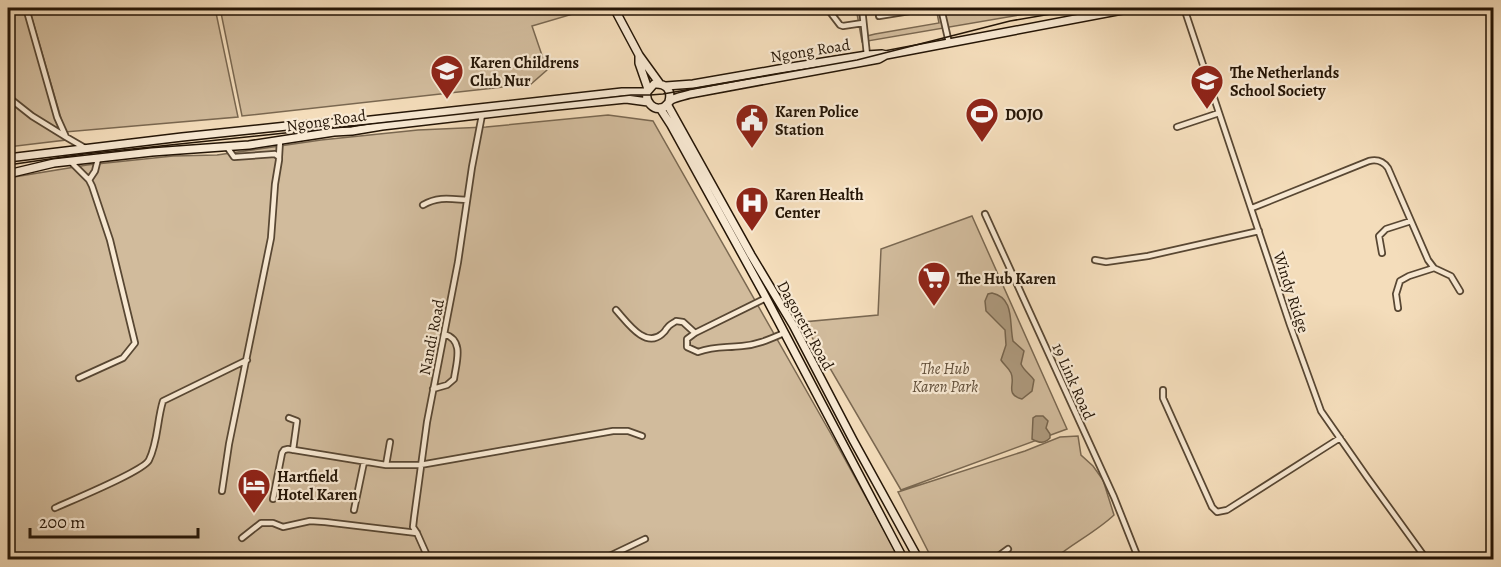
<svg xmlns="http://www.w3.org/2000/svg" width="1501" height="567" viewBox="0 0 1501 567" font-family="Alegreya,serif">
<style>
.green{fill:#d1bb9c;stroke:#7a6851;stroke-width:1.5}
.water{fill:#ad997d;stroke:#76644d;stroke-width:1.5}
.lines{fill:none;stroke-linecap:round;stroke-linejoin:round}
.street-casing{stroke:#584733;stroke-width:8}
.secondary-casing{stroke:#241506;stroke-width:10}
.street{stroke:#f8e9d3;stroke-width:4.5}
.secondary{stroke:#f8e9d3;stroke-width:7}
.tram{stroke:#241506;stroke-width:1.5}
.labels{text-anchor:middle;stroke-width:4.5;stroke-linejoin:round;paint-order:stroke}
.street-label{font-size:16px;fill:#241506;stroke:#f8e9d3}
.poi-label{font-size:16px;font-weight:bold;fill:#241506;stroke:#f8e9d3;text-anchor:start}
.park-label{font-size:16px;font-style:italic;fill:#614f3a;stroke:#f8e9d3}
</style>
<rect width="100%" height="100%" fill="#f4ddbb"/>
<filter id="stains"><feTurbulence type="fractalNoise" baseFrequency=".00333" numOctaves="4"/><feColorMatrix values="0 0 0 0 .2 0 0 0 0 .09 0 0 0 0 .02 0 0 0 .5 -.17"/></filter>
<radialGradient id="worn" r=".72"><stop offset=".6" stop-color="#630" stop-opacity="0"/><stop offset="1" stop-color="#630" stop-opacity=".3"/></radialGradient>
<path class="green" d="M8,8h16l42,132 -58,7z
M29,8h186l23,109 -173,15z
M220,8h369l1,1 -58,17 15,44 -16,14 -289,32z
M856,8h3l4,29 12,-3 64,-11 -3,-15h124l-198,34z
M608,115l45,6 178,313 69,125 -892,1v-382l79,-13 86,-9 44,-1 104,-15 97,-10 68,-3z
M972,216l95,213 -166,61 -98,-168 75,-7 3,-66z
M1078,436l3,19 12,11 10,14 11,35c-18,17 -41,28 -60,44h-122l-34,-67 127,-41 35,-14z"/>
<path class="water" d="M992,293c23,5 17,30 21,48l11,10 -3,13c3,7 9,10 13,16l-2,11 -10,8c-18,-5 -6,-15 -11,-26 -3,-6 -7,-8 -10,-13l5,-15 -1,-15 -19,-19 -1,-10 3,-7z
M1036,416h7l5,5 -2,7 4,6v4c-6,6 -11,5 -18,1l1,-21z"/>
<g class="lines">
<defs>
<path id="street" d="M26,8l31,109 9,20 19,11
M827,8l13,17 3,1 20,-3
M862,8l5,47
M941,8l8,35
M1184,8l106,317 31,86 46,66 60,83
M879,16l31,-5 5,-3
M8,97l24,19 34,21
M1177,127l42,-14
M279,157l1,-17
M70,161l19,19 3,6 18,54 25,103 -12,15 -44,20
M89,180l6,-9 3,-12
M423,205c15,-9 28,-6 44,-5
M1252,208l117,-47c8,-2 14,0 19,7l40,92 6,8 17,8 9,15
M985,214l129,283 25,63
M1382,253l-3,-17 7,-7 25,-8
M1095,260l11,2 42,-6 111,-25
M766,298l-71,35 -8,6v8l11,5c17,-6 27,-4 44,-6 15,-1 28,-7 42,-13
M1398,308l-2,-14 4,-13 9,-5 25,-8
M616,310c11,12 29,39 46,24 5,-4 2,-3 6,-7 1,-2 7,-5 8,-6l7,1 12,11
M433,389l14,-4 7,-6c2,-16 11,-39 -10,-45
M1163,390v8l49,109 5,5 10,-2 113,-72
M289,418l8,3 -4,29
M386,465l4,-23
M222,491l7,-47 42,-206 4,-54 4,-24v-3l-4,-3 -41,3 -7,-10
M273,499l9,-46 2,-3 4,-1 98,16h34l193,-34h15l14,5
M55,508c15,-7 89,-37 94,-48 9,-18 8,-40 14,-59l84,-41
M354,510l10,-48
M242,538l19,-15h12l10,4 27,-6 15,1 92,11
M429,560l-12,-27 -4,-6 1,-9 13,-96 31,-160 14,-95 10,-52
M601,560l44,-21
M993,560l15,-11"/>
<path id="secondary" d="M614,8l25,47 21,29
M639,55v8l9,26
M666,86l27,-2 86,-15 88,-14 15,-1 4,1 247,-47
M669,101c3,-11 -3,-18 -15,-17l-7,8c-2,9 6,20 17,15 3,-2 5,-5 7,-7 6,-3 13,-4 19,-6l189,-35 7,-4
M667,104l84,151 42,70 60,115 66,120
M660,108l11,17 93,169 140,266
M8,158l174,-21 105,-11 75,-5 260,-29h25
M8,174l46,-11 98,-11 97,-7 85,-13 18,-1 30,-5 165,-19 79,-8 22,3"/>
</defs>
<use href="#street" class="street-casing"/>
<use href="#secondary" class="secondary-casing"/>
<use href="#street" class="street"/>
<use href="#secondary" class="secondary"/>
<path class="tram" d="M8,165l76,-11 268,-28 279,-31h19l13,-1 194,-34 153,-39 76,-13"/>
</g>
<defs>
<symbol id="school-pin" viewBox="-11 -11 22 30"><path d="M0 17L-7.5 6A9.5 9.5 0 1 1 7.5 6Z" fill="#8f2418" stroke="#f8e9d3"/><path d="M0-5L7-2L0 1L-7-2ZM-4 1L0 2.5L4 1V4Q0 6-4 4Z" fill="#fff"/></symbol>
<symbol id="stadium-pin" viewBox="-11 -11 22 30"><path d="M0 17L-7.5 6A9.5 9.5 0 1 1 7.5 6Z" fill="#8f2418" stroke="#f8e9d3"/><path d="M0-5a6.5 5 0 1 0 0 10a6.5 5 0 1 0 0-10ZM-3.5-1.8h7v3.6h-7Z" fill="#fff"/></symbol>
<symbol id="civic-pin" viewBox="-11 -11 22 30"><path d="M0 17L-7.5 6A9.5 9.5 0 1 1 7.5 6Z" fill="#8f2418" stroke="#f8e9d3"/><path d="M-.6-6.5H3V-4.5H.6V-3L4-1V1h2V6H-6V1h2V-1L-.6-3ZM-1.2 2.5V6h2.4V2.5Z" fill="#fff"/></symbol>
<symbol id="hospital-pin" viewBox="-11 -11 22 30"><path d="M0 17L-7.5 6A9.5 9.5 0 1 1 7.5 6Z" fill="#8f2418" stroke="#f8e9d3"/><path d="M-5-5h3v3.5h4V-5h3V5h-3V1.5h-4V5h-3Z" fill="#fff"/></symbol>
<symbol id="supermarket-pin" viewBox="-11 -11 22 30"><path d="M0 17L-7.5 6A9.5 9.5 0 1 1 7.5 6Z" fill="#8f2418" stroke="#f8e9d3"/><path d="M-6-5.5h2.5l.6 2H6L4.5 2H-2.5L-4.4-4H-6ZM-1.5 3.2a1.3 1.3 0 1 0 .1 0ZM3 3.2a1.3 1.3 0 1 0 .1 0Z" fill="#fff"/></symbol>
<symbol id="hotel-pin" viewBox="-11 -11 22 30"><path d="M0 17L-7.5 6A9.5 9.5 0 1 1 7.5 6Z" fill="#8f2418" stroke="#f8e9d3"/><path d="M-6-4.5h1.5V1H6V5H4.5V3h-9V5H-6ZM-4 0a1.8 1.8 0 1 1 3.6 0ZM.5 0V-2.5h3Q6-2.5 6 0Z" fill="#fff"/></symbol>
</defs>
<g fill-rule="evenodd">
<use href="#school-pin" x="428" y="52" width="38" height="52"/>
<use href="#school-pin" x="1188" y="62" width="38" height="52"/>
<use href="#stadium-pin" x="963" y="95" width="38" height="52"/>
<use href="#civic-pin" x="733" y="101" width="38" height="52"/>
<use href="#hospital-pin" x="733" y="184" width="38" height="52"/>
<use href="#supermarket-pin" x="915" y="259" width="38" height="52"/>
<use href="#hotel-pin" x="235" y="466" width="38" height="52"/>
</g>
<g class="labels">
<g class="street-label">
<text transform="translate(810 50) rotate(-9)" y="6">Ngong Road</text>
<text transform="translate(326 120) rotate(-8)" y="6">Ngong Road</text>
<text transform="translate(1292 292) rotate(72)" y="6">Windy Ridge</text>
<text transform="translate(806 325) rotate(61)" y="6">Dagoretti Road</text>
<text transform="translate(431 337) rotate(-79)" y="6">Nandi Road</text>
<text transform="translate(1074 381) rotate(66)" y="6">19 Link Road</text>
</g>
<g class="poi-label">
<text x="470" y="68">Karen Childrens<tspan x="470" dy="18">Club Nur</tspan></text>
<text x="1230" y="78">The Netherlands<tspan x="1230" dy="18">School Society</tspan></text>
<text x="775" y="117">Karen Police<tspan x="775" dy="18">Station</tspan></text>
<text x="1005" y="120">DOJO</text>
<text x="775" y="200">Karen Health<tspan x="775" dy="18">Center</tspan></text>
<text x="957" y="284">The Hub Karen</text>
<text x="277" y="482">Hartfield<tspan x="277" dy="18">Hotel Karen</tspan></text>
</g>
<g class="park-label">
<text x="945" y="374">The Hub<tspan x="945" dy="18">Karen Park</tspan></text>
</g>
</g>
<rect width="1501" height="567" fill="none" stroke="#f4ddbb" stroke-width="30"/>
<rect x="9" y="9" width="1483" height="549" fill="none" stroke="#241506" stroke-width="3"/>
<rect x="15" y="15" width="1471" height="537" fill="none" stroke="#241506" stroke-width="1.5"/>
<path d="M30 528v9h168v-9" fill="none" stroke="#241506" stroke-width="3"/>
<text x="39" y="528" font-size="18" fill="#241506" stroke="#f8e9d3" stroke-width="4.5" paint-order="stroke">200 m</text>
<rect width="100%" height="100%" filter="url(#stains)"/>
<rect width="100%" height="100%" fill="url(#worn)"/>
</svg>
